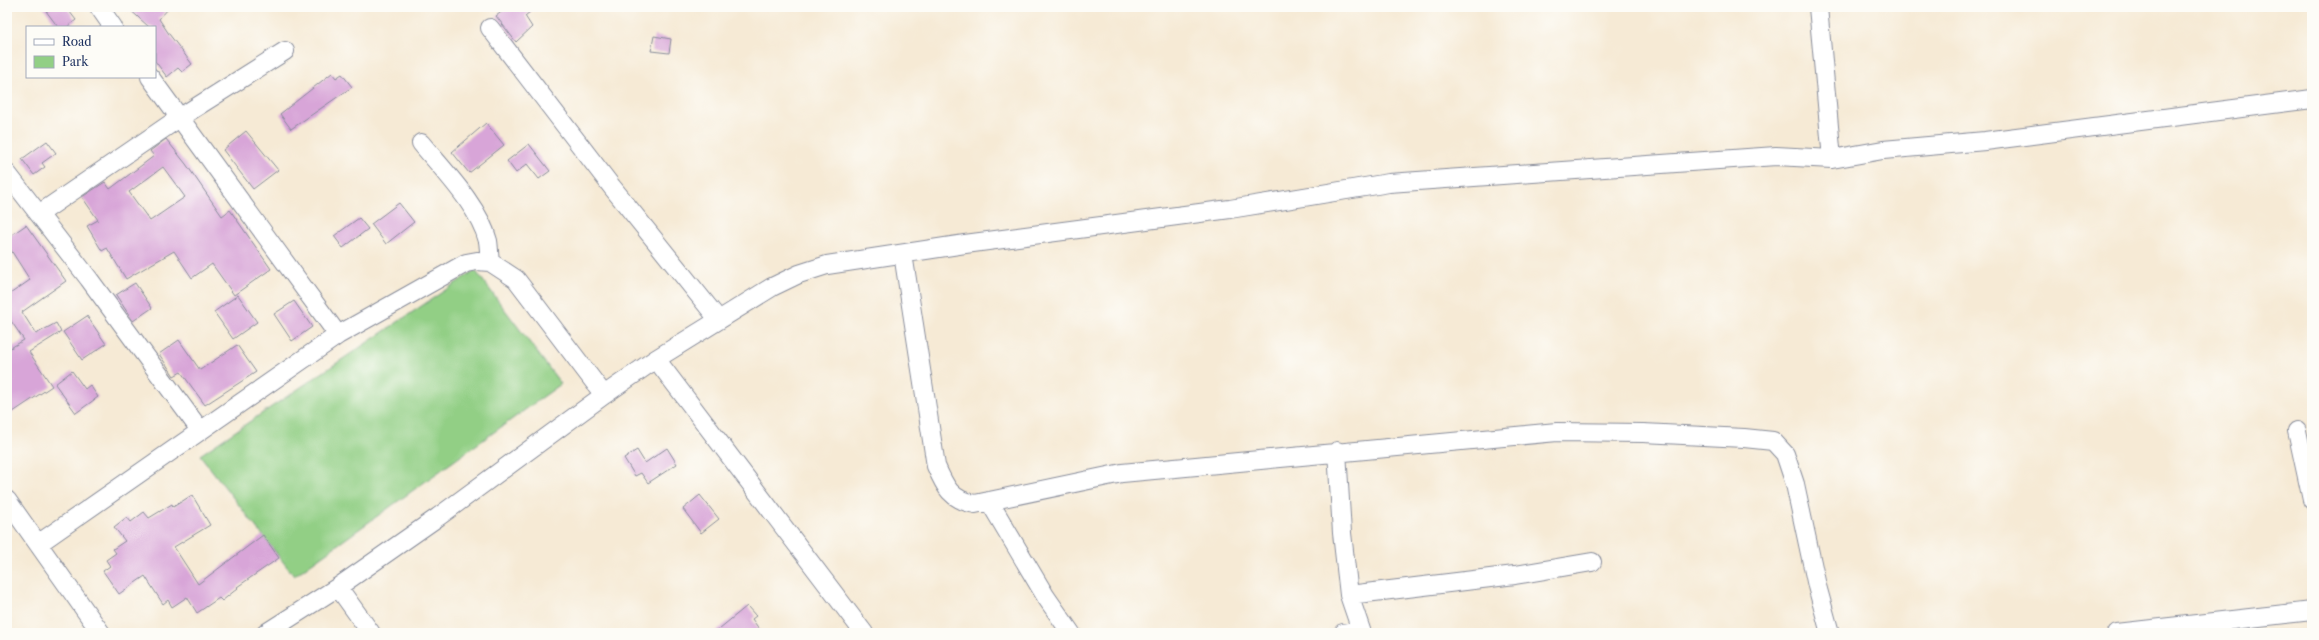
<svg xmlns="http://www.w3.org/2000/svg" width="2319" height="640" viewBox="0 0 2319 640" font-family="'Libre Caslon Text',serif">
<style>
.green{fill:#92cf85;stroke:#567f72}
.building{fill:#d8a5d8;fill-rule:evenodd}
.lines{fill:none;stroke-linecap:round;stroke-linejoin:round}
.minor-casing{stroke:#888c9a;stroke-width:20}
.minor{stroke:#fff;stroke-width:18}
</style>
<rect width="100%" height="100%" fill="#fdfcf7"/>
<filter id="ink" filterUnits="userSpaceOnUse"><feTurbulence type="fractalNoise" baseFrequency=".025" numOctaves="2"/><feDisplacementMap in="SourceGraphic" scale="8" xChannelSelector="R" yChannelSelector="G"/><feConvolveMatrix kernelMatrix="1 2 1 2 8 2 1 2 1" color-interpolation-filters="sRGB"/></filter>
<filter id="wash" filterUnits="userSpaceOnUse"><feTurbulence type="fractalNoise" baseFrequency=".012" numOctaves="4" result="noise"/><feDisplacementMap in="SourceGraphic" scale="16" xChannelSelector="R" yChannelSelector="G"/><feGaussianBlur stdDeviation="0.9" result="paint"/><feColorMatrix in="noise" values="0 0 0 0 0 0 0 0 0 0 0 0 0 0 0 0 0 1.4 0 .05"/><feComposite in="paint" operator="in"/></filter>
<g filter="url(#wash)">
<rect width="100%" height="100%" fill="#f6ead5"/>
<path class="green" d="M475,270l86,114 -267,192 -94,-121z"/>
<g id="blocks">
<path class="building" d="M43,7h23l10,13 -9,7h-9z
M127,7h43l-11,12 10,15 23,30 -10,8 -4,-4 -11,9 -12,-16v-34h-6z
M508,7h28l-11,9 7,11 -16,15 -20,-26z
M654,36l17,3 -2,14 -18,-2z
M332,73l4,5 6,-4 10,13 -61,42 -11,-15z
M486,123l18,22 -35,28 -17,-21z
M246,131l32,39 -25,19 -30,-39z
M166,139l20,25 36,52 8,-6 41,59 -37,26 -22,-31 -20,14 -18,-27 -48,28 -19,-31 -5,3 -15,-25 11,-6 -16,-23 23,-15 5,7 44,-33 -4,-5zM163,167l22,30 -35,24 -21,-29z
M47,141l9,12 -14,10 3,4 -11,8 -12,-16z
M529,144l21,27 -11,8 -12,-15 -11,9 -9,-12z
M399,203l15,19 -28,22 -15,-20z
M359,218l9,11 -25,19 -9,-12z
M26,225l40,56 -44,31 14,22 20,-11 5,9 -32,20 23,34 -45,30v-66l17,-10 -17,-25v-19l23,-16 -23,-36v-6z
M135,283l17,25 -19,13 -17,-26z
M238,295l19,27 -24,17 -19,-27z
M294,301l18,26 -20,14 -18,-27z
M87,316l19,28 -24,16 -19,-28z
M179,340l21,30 37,-25 19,27 -51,33 -24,-33 -7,4 -15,-22z
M72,371l13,18 5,-4 8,12 -22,16 -21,-29z
M667,448l10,16 -29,19 -7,-10 -6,3 -11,-18 13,-8 8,13z
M192,495l18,30 -36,22 24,37 65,-49 16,23 -42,29 1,1 -16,13 -3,-3 -22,15 -10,-16 -15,10 -4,-7 -5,4 -18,-28 -26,18 -16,-23 7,-5 -4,-6 10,-7 -3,-4 12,-8 -11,-14 13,-10 4,5 13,-10 5,6 23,-14 1,3z
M700,495l19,24 -18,14 -18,-24z
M747,606l9,10 -4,3 10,14h-48z"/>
</g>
</g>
<g filter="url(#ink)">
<use href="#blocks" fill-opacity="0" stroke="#888c9a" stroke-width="1"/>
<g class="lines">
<defs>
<path id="minor" d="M99,7l14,20
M1818,7l14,152
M490,28l122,159 106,132
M150,77l188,258
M421,143c22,27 58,63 67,98 1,6 1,14 2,21
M7,173l82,106 111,151
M39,214l140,-96 106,-67
M903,254l33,212c9,21 15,34 39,38l147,-31 435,-41 86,1 101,5 29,3 12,13 10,30 22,102 13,47
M656,359l208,274
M2297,431l15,69
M1337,451l5,82 7,62 13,38
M7,500l94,133
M989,501l57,96 25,36
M38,544l300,-209 128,-72 11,-2 13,1 26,17 88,116
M338,587l33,46
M1349,595l166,-20 77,-13
M266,633l72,-46 100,-70 166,-122 52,-36 116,-72 27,-13 28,-9 138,-21 265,-35 159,-26 387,-27 56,3 51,-9 102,-9 327,-42
M1343,633l18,-3
M2117,633l195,-22"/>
</defs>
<use href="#minor" class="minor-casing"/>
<use href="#minor" class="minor"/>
</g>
</g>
<rect width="2319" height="640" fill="none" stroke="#fdfcf7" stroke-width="24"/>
<rect x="26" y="26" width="130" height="52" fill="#fdfcf7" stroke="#a3aaba"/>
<rect x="34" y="39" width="20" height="6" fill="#ffffff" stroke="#a3aaba"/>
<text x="62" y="46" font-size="12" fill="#1b2f5e">Road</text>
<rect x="34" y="56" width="20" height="12" fill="#92cf85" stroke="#a3aaba"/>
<text x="62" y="66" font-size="12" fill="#1b2f5e">Park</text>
</svg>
